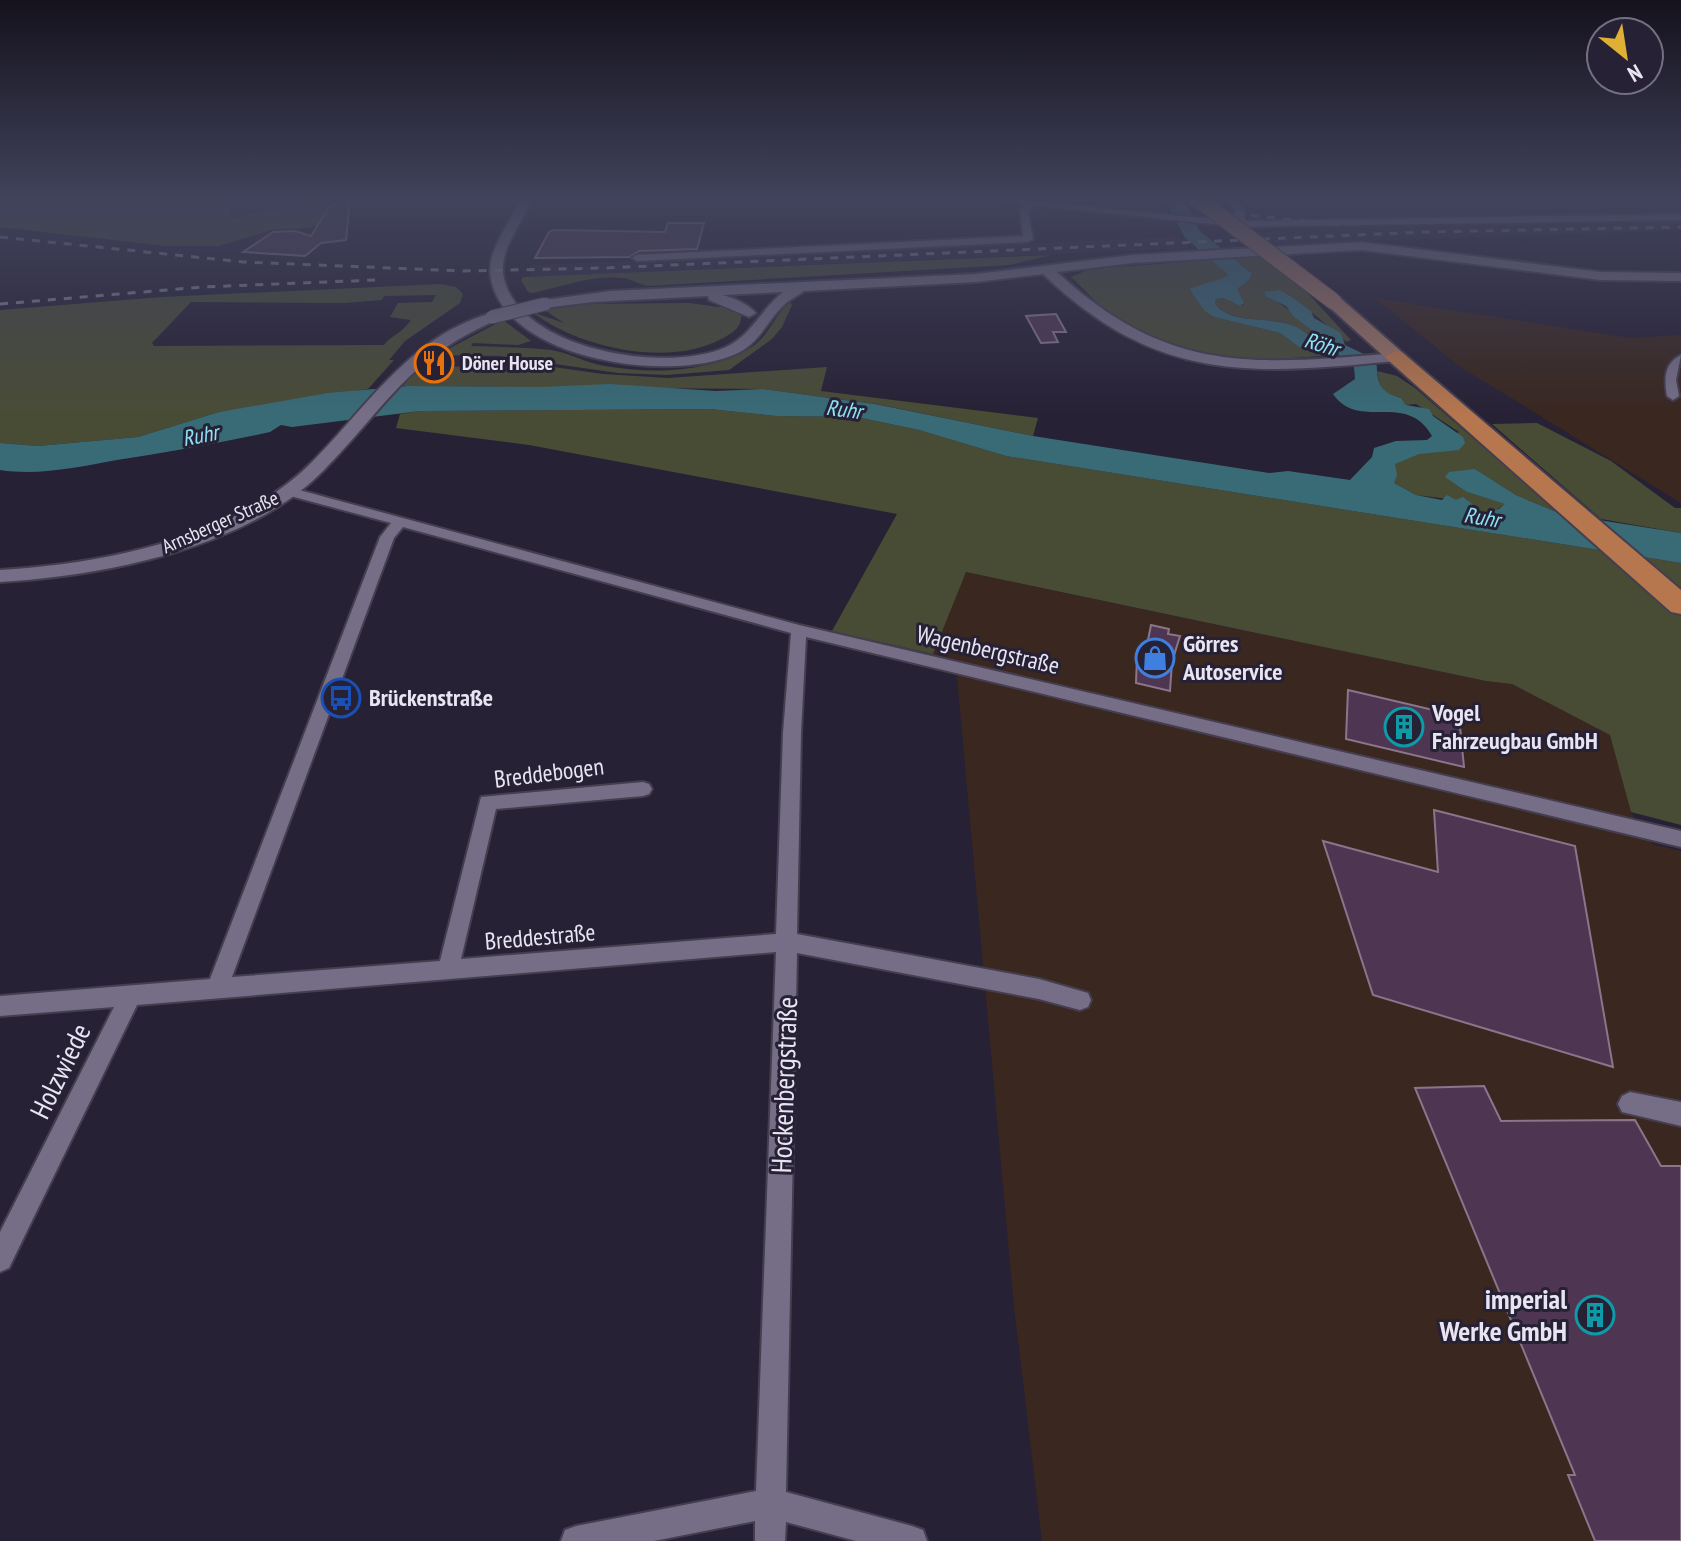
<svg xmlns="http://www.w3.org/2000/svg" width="1681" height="1541" viewBox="0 0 1681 1541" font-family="'PT Sans Narrow',sans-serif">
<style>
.built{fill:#322943}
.industrial{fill:#392720}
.green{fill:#494c35;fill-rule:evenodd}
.water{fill:#396b77}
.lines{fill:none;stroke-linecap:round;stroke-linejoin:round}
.river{fill:#396b77;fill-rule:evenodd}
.building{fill:#4e3652;stroke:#89768b;stroke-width:2}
.minor-casing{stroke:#443e4f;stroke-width:4}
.tertiary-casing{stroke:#443e4f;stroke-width:4}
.primary-casing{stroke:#443e4f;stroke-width:4}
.motorway-casing{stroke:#443e4f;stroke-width:4}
.minor{fill:#756e86;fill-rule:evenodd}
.tertiary{fill:#756e86;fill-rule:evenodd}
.primary{fill:#9c7364;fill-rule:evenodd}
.motorway{fill:#b6764e;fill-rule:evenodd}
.rail{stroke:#847f90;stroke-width:3;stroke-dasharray:8 8;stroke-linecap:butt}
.tertiary-bridge-casing{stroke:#443e4f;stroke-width:15;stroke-linecap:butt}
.primary-bridge-casing{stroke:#443e4f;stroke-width:18;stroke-linecap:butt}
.tertiary-bridge{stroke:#756e86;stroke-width:13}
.primary-bridge{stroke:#9c7364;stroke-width:16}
.labels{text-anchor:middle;stroke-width:6;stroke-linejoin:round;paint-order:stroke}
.far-poi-label{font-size:20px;font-weight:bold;fill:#e8e4f2;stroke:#272135;text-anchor:start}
.far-street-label{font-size:20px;fill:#e8e4f2;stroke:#272135}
.far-water-label{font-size:22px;font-style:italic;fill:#8ce2f6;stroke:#272135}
.poi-label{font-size:24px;font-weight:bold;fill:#e8e4f2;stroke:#272135;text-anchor:start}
.street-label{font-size:24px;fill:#e8e4f2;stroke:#272135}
.near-street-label{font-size:28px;fill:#e8e4f2;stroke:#272135}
.near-poi-label{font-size:28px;font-weight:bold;fill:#e8e4f2;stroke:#272135;text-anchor:end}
</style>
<rect width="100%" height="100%" fill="#272135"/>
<path class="built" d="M1681,220v10l-432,15 -11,-11 119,-9z
M1179,237l10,11 -659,29v-12z"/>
<path class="industrial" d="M1375,298l254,40 52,-3v168l-222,-137z
M965,572l521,109 26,3 99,51 20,77 21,32 29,7v690h-639l-28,-234 -57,-630 3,-17 -27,-6z"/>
<path class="green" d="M0,199h225l7,19 83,-17 10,11 15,2 5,7 -40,7 -34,2 -52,16h-53l-166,-19z
M1052,255l-43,10 -362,21c-9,-2 -15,-7 -24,-8 -28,-4 -63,9 -90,15l-5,-1 -7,-12 2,-3z
M1265,256l38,32 48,52 -5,2c-2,-4 -47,-40 -51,-42 -8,-2 -19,-2 -27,-3 21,10 37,28 58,42 -14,4 -21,-9 -34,-14 -24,-9 -58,0 -77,-21l1,-5 8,-1 16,8 4,-2 -8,-15 14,-10 2,-6 -21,-13h-16l15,16 -41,14 25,27 66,16 19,14 34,3 6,4c-76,8 -143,11 -212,-28 -20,-11 -39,-33 -56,-49l19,-8z
M441,284l15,3 7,7 -3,9 -55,38 -16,19h5l-26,29 -149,23 -81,25 -100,9 -38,-3v-133l162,-13zM436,295l-4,7 -34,1 -8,14 21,3c-10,14 -18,14 -27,25l-230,1 -2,-3 39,-41 154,1 37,-3 2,-4z
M790,302l2,3 -10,22 -10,12 -43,31 -62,5 -49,-2 -118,-17 -63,-1 66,-35 28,21 -13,4 -45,-2 -2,3c26,1 54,1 80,4 19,3 35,13 54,16 46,8 103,7 145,-18 20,-12 23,-32 40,-46z
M690,303l28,4 12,-1 11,8c1,12 -6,17 -16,23 -54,32 -146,11 -193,-25l32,11 -21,-14 39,-5z
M525,363l78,11 65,4 159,-11 -6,24 217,27 -5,18 -157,-32 -113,-15 -360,-3 17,-20 60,1 35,6z
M1377,371l20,5 18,12 146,126 -45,-19 -41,-26 -8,23 39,12 -8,5 -16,3 -26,-12 -40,-5 -22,-12v-19l65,-32 -43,-28 -10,1 -5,-7c-16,-4 -22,-10 -24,-27z
M710,409l66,7 81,1 62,13 87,26 675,107v262l-50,-13 -21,-77 -98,-51 -26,-3 -520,-109 -33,82 -101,-23 65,-117 -368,-69 -133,-17 4,-14 20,-3z
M1537,423l74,38 64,47h6v25l-80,-14 -109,-95z"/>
<path class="water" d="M1215,260h16l21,13 -2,6 -13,10 7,14 -4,3 -16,-8 -8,1 -1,5c18,21 53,12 77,21 12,4 20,17 33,15l-32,-24 -7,-10 -19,-9 -3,-5 16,-2 16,10 15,11 3,7 27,15 4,12 21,10 11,11c-1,19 7,28 24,32l5,7 23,4 4,7 30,21 2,6 -6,7 -40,4 -24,10 2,11 -3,8 22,12 26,5 5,-5 9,5 7,-3 19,15 17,-3 6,-5 -38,-12 -22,-15 4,-5 26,-3 41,26 45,19 120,19v30l-675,-107 -87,-26 -62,-13 -81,-1 -66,-7 -290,2 -128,16 -11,-2 -11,7c-51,11 -102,20 -153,28 -39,7 -78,16 -117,10v-27l38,3 100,-9 81,-25 109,-19 80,-7 133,1 69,-3 106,7 47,-2 112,15 158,32 236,37 19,-2 62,9 22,-23 2,-9 22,-7 31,-1 5,-4c-26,-46 -73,-4 -99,-42l22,-15 -1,-12 -21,-17 -34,-3 -19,-14 -66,-16 -9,-6 -16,-22 40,-13z"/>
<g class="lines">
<path class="river" d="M1165,199h17l18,32 47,39 3,4 -11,13h-14l-3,-4 7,-8 -44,-37z"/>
</g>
<path class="building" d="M350,200l-4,40 -25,3 -16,13 -62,-4 30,-20 22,-1 16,5 18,-29z
M668,223h36l-7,26 -58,2 -9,6 -95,1 14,-26 5,-2 111,2z
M1056,314l10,18h-13l5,10 -17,1 -15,-27z
M1151,625l18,4 -1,5 12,2 -8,26 -2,29 -34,-8 1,-26 11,-17z
M1348,690l111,26 5,51 -118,-28z
M1434,810l141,36 38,221 -240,-72 -50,-154 115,31z
M1484,1086l17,35 134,-1 26,46h20v375h-86l-27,-66h7l-160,-387z"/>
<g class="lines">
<defs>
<path id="minor" d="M1002,199l234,22v-10l-9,-12h8l9,12 1,10 436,-7v6l-441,7 -206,-22 -6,6 5,28 -5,3 -391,19 -5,-3 5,-3 386,-19 -3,-25 5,-7z
M1681,355l-5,25 3,16 -6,4 -6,-4c-3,-17 -3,-33 14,-41z
M288,487l511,138 882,206v16l-875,-210 -5,96 -4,201 242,45 49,14 3,7 -3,7 -8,3 -41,-11 -242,-46 -11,539 126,34 11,4 4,11h-71l-70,-19 -1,19h-30v-20l-101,20h-93l4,-11 11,-4 180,-35 20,-539 -639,53 -128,263 -9,4v-40l114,-225 -114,9v-20l210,-17 170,-442 11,-14 -108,-29 -2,-3zM403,527l388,106 -8,100 -7,201 -315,25 35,-150 147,-13 6,-2 3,-5 -3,-5 -6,-2 -162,15 -41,164 -208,16 162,-439z
M1630,1092l51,10v24l-59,-14 -4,-8 4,-8z"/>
<path id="tertiary" d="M519,199h12c-8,26 -34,51 -27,80 17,71 164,95 222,68 26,-12 35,-38 57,-55l-60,3c12,4 24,8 33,18l-7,4 -40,-17 -1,-4 -116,6 -47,6 -7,-4 7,-4 65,-9 366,-17 156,-19 229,-13 240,30 80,1v8l-80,-1 -240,-30 -229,13 -75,9c112,103 197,93 339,81l7,4 -7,4c-147,14 -239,22 -353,-87l-67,8 -172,9c-6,5 -14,8 -20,14 -17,16 -24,37 -46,48 -64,31 -231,8 -247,-74 -6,-29 20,-54 28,-80z
M492,313l7,4 -2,3c-89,38 -110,86 -173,150 -76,78 -220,106 -324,112v-12c102,-6 237,-32 312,-108 56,-56 99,-127 180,-149z"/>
<path id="primary" d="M1333,296l6,1 64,56 2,4 -2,4h-14l-62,-56 -3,-4z"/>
<path id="motorway" d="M1396,351l7,2 278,237v24l-10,-2 -282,-251 -4,-4z"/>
</defs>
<use href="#minor" class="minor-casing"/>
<use href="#tertiary" class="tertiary-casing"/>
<use href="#primary" class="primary-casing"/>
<use href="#motorway" class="motorway-casing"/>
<use href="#minor" class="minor"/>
<use href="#tertiary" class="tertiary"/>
<use href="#primary" class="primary"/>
<use href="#motorway" class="motorway"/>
<path class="rail" d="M1173,199l48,13 120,13
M0,237l244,25 220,9 140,-3 820,-36 257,-5
M0,304l202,-17 173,-7"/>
<defs>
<path id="tertiary-bridge" d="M492,317l53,-13"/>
<path id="primary-bridge" d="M1198,199l135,102"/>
</defs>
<use href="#tertiary-bridge" class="tertiary-bridge-casing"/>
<use href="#primary-bridge" class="primary-bridge-casing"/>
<use href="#tertiary-bridge" class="tertiary-bridge"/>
<use href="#primary-bridge" class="primary-bridge"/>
</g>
<linearGradient id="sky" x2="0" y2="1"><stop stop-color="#15121d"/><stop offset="0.48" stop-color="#41435c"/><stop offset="1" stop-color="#41435c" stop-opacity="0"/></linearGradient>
<rect width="1681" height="415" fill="url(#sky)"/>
<defs>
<symbol id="restaurant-ring" viewBox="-11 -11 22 22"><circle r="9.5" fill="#272135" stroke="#e8710a" stroke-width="1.5"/><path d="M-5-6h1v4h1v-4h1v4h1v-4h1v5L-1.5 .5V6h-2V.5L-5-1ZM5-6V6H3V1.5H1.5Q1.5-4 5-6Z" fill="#e8710a"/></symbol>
<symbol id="shop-ring" viewBox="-11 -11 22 22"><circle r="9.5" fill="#272135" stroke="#3f7fe0" stroke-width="1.5"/><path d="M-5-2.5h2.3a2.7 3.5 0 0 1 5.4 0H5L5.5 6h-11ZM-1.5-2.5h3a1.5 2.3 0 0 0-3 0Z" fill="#3f7fe0"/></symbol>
<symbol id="bus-ring" viewBox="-11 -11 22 22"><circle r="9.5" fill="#272135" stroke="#1a4fb4" stroke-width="1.5"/><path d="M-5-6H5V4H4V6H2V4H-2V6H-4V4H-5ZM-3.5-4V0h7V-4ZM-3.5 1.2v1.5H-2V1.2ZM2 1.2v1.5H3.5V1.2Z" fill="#1a4fb4"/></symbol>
<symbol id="building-ring" viewBox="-11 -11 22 22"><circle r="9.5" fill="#272135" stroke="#0f9aa8" stroke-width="1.5"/><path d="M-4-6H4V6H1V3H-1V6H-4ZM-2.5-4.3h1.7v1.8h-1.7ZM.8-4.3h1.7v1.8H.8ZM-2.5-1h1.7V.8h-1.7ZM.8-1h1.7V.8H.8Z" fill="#0f9aa8"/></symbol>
</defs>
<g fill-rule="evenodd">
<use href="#restaurant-ring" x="412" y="341" width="44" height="44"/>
<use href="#shop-ring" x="1133" y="636" width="44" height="44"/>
<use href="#bus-ring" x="319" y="676" width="44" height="44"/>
<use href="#building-ring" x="1382" y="705" width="44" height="44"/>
<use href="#building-ring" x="1573" y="1293" width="44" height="44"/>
</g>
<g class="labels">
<g class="far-poi-label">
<text x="462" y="370">Döner House</text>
</g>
<g class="far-street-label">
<text transform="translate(220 522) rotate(-24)" y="7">Arnsberger Straße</text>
</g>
<g class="far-water-label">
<text transform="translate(1322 344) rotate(17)" y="8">Röhr</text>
<text transform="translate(844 409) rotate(7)" y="8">Ruhr</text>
<text transform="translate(200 435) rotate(-11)" y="8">Ruhr</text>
<text transform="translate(1482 517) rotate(9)" y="8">Ruhr</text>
</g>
<g class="poi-label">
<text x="1183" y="652">Görres<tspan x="1183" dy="28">Autoservice</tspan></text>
<text x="369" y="706">Brückenstraße</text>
<text x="1432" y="721">Vogel<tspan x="1432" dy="28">Fahrzeugbau GmbH</tspan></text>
</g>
<g class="street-label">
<text transform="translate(988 650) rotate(13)" y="8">Wagenbergstraße</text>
<text transform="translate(549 773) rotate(-7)" y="8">Breddebogen</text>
<text transform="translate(540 937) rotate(-5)" y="8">Breddestraße</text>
</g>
<g class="near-street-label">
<text transform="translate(60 1071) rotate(-64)" y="10">Holzwiede</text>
<text transform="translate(784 1085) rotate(-88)" y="10">Hockenbergstraße</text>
</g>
<g class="near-poi-label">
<text x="1567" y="1309">imperial<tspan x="1567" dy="32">Werke GmbH</tspan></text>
</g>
</g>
<g transform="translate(1625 56) rotate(150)"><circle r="38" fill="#272135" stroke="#746f81" stroke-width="2"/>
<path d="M0-6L14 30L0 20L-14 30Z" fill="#dfb034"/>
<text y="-12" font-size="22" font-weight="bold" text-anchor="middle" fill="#e8e4f2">N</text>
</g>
</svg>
